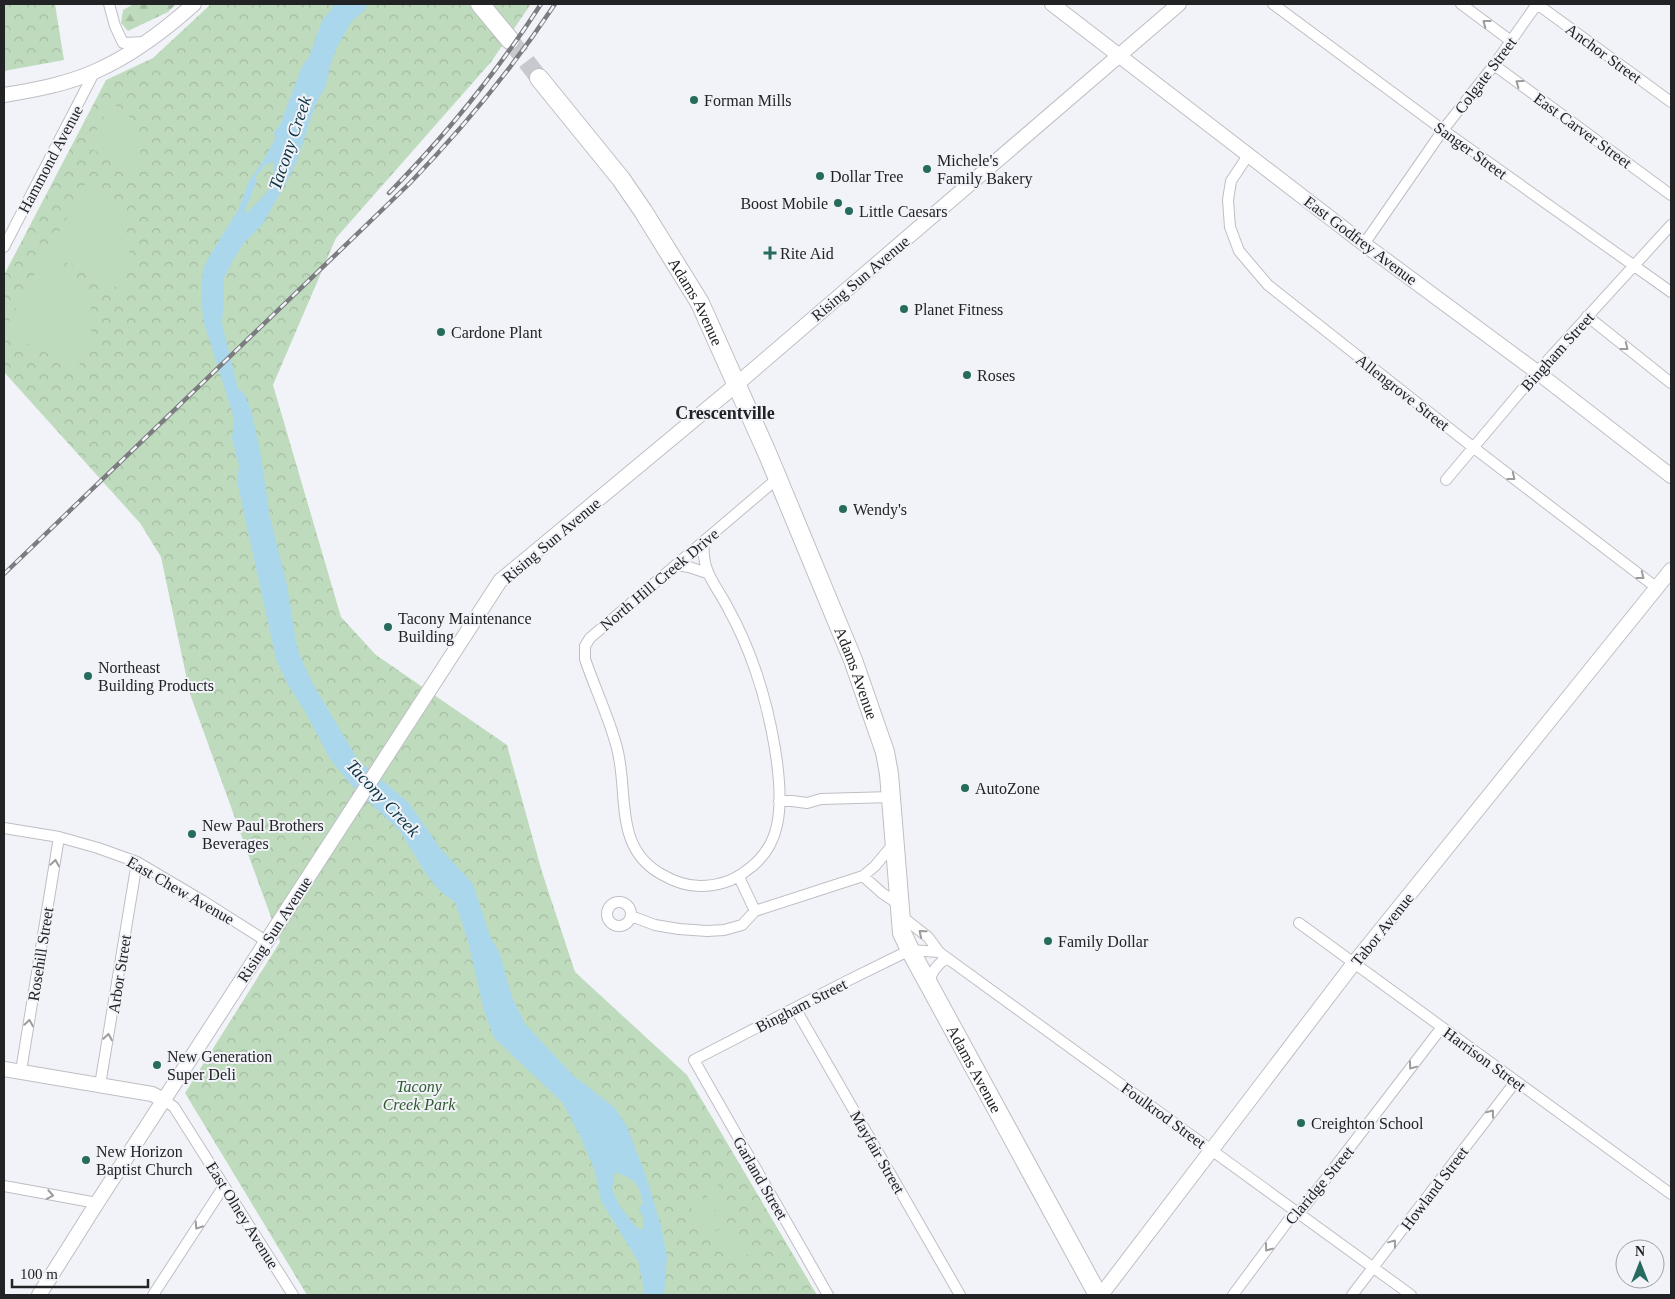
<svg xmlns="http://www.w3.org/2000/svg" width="1675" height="1299" viewBox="0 0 1675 1299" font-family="Georgia,serif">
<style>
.forest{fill:url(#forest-firs)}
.park{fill:url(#park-crowns)}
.pitch{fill:#bfdbbd}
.water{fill:#aad7ec;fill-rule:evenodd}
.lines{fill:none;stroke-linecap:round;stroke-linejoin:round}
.highway-tunnel{stroke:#c8c9ce;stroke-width:18;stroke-dasharray:18 9;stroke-linecap:butt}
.street-casing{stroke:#bebfc4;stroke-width:12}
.secondary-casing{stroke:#bebfc4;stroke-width:16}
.highway-casing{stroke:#bebfc4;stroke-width:20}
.street{stroke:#fff;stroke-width:10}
.secondary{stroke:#fff;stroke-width:14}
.highway{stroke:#fff;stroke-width:18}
.rail-casing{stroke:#7b7c80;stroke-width:4.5}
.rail{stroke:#f1f3f8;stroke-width:2.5;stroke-dasharray:8;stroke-linecap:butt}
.oneway{stroke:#9c9c9d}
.poi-dot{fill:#266b5d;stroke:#f1f3f8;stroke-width:2}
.labels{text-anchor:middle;stroke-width:4;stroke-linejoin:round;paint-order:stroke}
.street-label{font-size:16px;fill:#222325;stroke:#f1f3f8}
.poi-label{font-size:16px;fill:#222325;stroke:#f1f3f8;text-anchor:start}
.park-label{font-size:16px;font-style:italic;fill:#305a2e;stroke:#f1f3f8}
.water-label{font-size:18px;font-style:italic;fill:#0a3342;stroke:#f1f3f8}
.neighbourhood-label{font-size:18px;font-weight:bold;fill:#222325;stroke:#f1f3f8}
</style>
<defs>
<pattern id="forest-firs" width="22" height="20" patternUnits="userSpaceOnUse" patternTransform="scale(1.25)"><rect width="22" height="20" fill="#bfdbbd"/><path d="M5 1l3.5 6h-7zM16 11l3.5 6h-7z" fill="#a4bca2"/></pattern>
<pattern id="park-crowns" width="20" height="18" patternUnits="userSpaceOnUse" patternTransform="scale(1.25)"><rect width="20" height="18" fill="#bfdbbd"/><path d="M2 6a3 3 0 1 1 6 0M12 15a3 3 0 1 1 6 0" fill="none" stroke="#a4bca2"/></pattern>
</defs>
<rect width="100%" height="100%" fill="#f1f3f8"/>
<path class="forest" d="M134,4h42l-8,8 -40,19 -7,-8 2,-13z"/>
<path class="park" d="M4,4h51l9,56 -60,11z
M211,4h320l-40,58 -155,176 -63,147 68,232 35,38 131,90 35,127 33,100 112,103 130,220h-510l-122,-202 95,-151 -90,-248 -29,-137 -21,-34 -136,-151v-97l102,-195 47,-22z"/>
<path class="pitch" d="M112,103c28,17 36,36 23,66l-48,-22z
M85,184c6,4 15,7 21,11 27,22 28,66 16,95l-71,-35 -1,-6z
M43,259c34,19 56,38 47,80 -2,10 -8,20 -12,29l-71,-34 -2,-5z
M716,1181l16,29 -13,7 -16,-28z
M699,1191l16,29 -13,7 -16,-28z
M732,1222l18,31 -19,11 -18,-31z"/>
<path class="water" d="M335,4h33l-4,7 -13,11 -14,25 -6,16 -5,22 -11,21 -18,55 -10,20 -25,44 -18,18 -11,17 -9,18v18l-2,27 16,66 6,4 7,17 9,40 10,67 17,68 10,62 7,18 9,19 45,76 51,43 31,45 33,36 17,52 10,18 12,43 13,27 49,52 41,32 12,19 18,46 16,53 6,30 -3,39h-21l1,-5 -6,-29 -37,-60 -6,-30 -15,-35 -17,-33 -69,-65 -10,-27 -16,-70 -13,-39 -14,-10 -15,-18 -26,-43 -48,-45 -22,-27 -24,-46 -18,-28 -12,-26 -39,-178 2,-15 -7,-27 2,-21 -30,-95 -3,-23 1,-19 1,-11 4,-10 31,-50 11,-29 12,-17 14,-25 -1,-7 6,-7 22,-59 7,-9 13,-36zM273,162l2,19 -5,8 -23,24 -1,-1v-4l11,-27 -2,-3 4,-6 3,-1 1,-5zM615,1172c21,8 23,10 28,31l-4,5 4,10v12l-7,-3 -17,-22 -7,-16z"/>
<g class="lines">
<path class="highway-tunnel" d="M510,40l29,38"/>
<defs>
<path id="street" d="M109,4l6,22 8,17 23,-1
M1273,4l170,126 228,162
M1461,4l50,37
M1537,4l134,98
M1494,65l177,130
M1249,154l-18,27 -3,19 2,27 9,24 29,34 206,163 183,140
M1364,244l79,-114 51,-65 43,-61
M4,247l91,-176
M1587,316l84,67
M1446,480l91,-108 134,-147
M704,541c-3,32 12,43 25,69 10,18 19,39 26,59 14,40 31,115 22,156 -4,19 -15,35 -31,46 -13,10 -29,15 -46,15 -14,0 -27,-5 -39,-12 -48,-27 -32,-81 -44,-126 -8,-31 -22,-59 -32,-89v-13l5,-8 188,-160
M676,565l13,2 18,6
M779,801h13l15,2 14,-4 70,-2
M4,828l55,9 39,11 39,14 66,39 63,40
M895,842l-20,24 -12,10 19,17 18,12
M739,877l16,34
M607 914a12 12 0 1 1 24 0a12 12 0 1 1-24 0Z
M631,916l24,9 24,4 28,2 17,-1 18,-5 13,-14 108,-35
M901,916l27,21 11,15
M1299,923l372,271
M928,983c5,-12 8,-18 19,-25
M795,1008l165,287
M21,1071l38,-234
M100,1085l37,-223
M164,1100l10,7 119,188
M4,1186l93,17
M153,1295l71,-109
M828,1295l-134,-235 151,-78 65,-32 29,2 8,6 464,337
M1233,1295l55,-74 17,-15 137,-179
M1352,1295l164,-214"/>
<path id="secondary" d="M1052,4l312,240 173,128 134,104
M4,95c31,-5 63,-11 92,-24 36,-16 69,-41 98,-67
M4,1069l148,25 12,6
M39,1295l58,-92 403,-622 237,-197 442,-380
M1101,1295l253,-332 317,-393"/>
<g id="highway">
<path d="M480,4l30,36"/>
<path id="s1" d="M539,78l82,101 22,32 57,92 68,152 85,205 32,92 4,22 13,159 8,17 188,345"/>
</g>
</defs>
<use href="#street" class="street-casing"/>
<use href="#secondary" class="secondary-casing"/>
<use href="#highway" class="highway-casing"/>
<use href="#street" class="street"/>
<use href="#secondary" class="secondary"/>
<use href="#highway" class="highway"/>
<defs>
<path id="rail" d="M389,193c57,-58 108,-121 152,-189
M4,574l405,-390c54,-56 103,-115 146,-180"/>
</defs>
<use href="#rail" class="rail-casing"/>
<use href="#rail" class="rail"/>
</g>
<defs><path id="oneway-chevron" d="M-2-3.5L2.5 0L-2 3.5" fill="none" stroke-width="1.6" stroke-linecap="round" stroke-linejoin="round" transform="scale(1.25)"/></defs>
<g class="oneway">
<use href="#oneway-chevron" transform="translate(1486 23) rotate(-143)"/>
<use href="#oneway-chevron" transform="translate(1519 83) rotate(-144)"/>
<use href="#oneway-chevron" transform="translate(1625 347) rotate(38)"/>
<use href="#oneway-chevron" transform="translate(1512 477) rotate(38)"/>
<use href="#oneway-chevron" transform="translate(1641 576) rotate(38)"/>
<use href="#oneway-chevron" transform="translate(55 863) rotate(-81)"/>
<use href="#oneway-chevron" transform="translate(922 933) rotate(-141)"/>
<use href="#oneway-chevron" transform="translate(29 1023) rotate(-81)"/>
<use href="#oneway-chevron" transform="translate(108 1037) rotate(-81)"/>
<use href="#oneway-chevron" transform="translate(1412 1066) rotate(127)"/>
<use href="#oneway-chevron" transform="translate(1491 1113) rotate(-53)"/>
<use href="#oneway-chevron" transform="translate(50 1195) rotate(10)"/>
<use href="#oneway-chevron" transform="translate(198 1226) rotate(123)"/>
<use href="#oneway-chevron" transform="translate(1393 1243) rotate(-53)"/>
<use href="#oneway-chevron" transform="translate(1268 1248) rotate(127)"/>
</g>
<g class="poi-dot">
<circle cx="694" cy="100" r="5"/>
<circle cx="927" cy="169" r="5"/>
<circle cx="820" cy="176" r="5"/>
<circle cx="838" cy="203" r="5"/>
<circle cx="849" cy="211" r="5"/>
<path d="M767.5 245.5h5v5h5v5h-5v5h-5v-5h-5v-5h5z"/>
<circle cx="904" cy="309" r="5"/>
<circle cx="441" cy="332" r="5"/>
<circle cx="967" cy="375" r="5"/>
<circle cx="843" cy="509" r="5"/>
<circle cx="388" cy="627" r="5"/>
<circle cx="88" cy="676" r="5"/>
<circle cx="965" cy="788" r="5"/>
<circle cx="192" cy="834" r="5"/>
<circle cx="1048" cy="941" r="5"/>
<circle cx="157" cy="1065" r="5"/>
<circle cx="1301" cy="1123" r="5"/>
<circle cx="86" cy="1160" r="5"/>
</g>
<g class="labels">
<g class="street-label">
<text transform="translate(1604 53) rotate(36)" y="6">Anchor Street</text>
<text transform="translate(1485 75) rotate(-53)" y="6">Colgate Street</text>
<text transform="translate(1583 130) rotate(36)" y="6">East Carver Street</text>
<text transform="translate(1471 150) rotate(36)" y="6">Sanger Street</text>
<text transform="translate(50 159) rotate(-62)" y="6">Hammond Avenue</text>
<text transform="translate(1361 240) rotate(37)" y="6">East Godfrey Avenue</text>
<text transform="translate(860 278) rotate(-40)" y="6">Rising Sun Avenue</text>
<text dy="6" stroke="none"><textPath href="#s1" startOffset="274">Adams Avenue</textPath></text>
<text transform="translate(1557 351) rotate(-48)" y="6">Bingham Street</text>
<text transform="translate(1403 392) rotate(38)" y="6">Allengrove Street</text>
<text transform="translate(551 540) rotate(-40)" y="6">Rising Sun Avenue</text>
<text transform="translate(659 579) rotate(-40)" y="6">North Hill Creek Drive</text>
<text dy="6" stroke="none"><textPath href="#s1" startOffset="679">Adams Avenue</textPath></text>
<text transform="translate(181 890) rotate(30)" y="6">East Chew Avenue</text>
<text transform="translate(274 929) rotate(-57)" y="6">Rising Sun Avenue</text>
<text transform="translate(1382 929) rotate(-51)" y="6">Tabor Avenue</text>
<text transform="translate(40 954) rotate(-81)" y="6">Rosehill Street</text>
<text transform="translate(119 974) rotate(-81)" y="6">Arbor Street</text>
<text transform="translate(801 1005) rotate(-27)" y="6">Bingham Street</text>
<text transform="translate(1485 1059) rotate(36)" y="6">Harrison Street</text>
<text dy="6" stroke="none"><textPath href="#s1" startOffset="1099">Adams Avenue</textPath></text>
<text transform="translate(1164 1115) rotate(36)" y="6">Foulkrod Street</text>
<text transform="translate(878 1152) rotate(60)" y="6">Mayfair Street</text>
<text transform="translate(761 1178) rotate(60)" y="6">Garland Street</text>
<text transform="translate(1319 1185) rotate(-50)" y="6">Claridge Street</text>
<text transform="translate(1434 1188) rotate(-53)" y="6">Howland Street</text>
<text transform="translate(243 1215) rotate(58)" y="6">East Olney Avenue</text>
</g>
<g class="poi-label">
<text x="704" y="106">Forman Mills</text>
<text x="937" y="166">Michele's<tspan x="937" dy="18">Family Bakery</tspan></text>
<text x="830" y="182">Dollar Tree</text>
<text x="828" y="209" text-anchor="end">Boost Mobile</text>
<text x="859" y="217">Little Caesars</text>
<text x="780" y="259">Rite Aid</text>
<text x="914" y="315">Planet Fitness</text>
<text x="451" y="338">Cardone Plant</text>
<text x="977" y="381">Roses</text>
<text x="853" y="515">Wendy's</text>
<text x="398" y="624">Tacony Maintenance<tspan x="398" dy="18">Building</tspan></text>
<text x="98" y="673">Northeast<tspan x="98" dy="18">Building Products</tspan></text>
<text x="975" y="794">AutoZone</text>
<text x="202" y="831">New Paul Brothers<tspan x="202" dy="18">Beverages</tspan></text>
<text x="1058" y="947">Family Dollar</text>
<text x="167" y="1062">New Generation<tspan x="167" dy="18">Super Deli</tspan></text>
<text x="1311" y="1129">Creighton School</text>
<text x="96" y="1157">New Horizon<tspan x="96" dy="18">Baptist Church</tspan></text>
</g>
<g class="park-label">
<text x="419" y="1092">Tacony<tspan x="419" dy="18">Creek Park</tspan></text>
</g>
<g class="water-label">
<text transform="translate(290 143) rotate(-71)" y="6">Tacony Creek</text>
<text transform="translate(383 798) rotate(47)" y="6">Tacony Creek</text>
</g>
<g class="neighbourhood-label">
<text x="725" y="419">Crescentville</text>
</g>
</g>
<rect width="1675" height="1299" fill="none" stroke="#222325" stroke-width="10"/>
<g transform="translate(1640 1264)"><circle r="24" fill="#f1f3f8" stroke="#9ea0a4"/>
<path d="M0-4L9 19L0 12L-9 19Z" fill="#266b5d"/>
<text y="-8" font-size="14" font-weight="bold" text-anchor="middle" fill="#222325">N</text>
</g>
<path d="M12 1279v8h136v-8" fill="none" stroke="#222325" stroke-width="2.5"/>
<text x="20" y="1279" font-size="15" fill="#222325" stroke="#f1f3f8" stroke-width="4" paint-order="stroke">100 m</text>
</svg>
